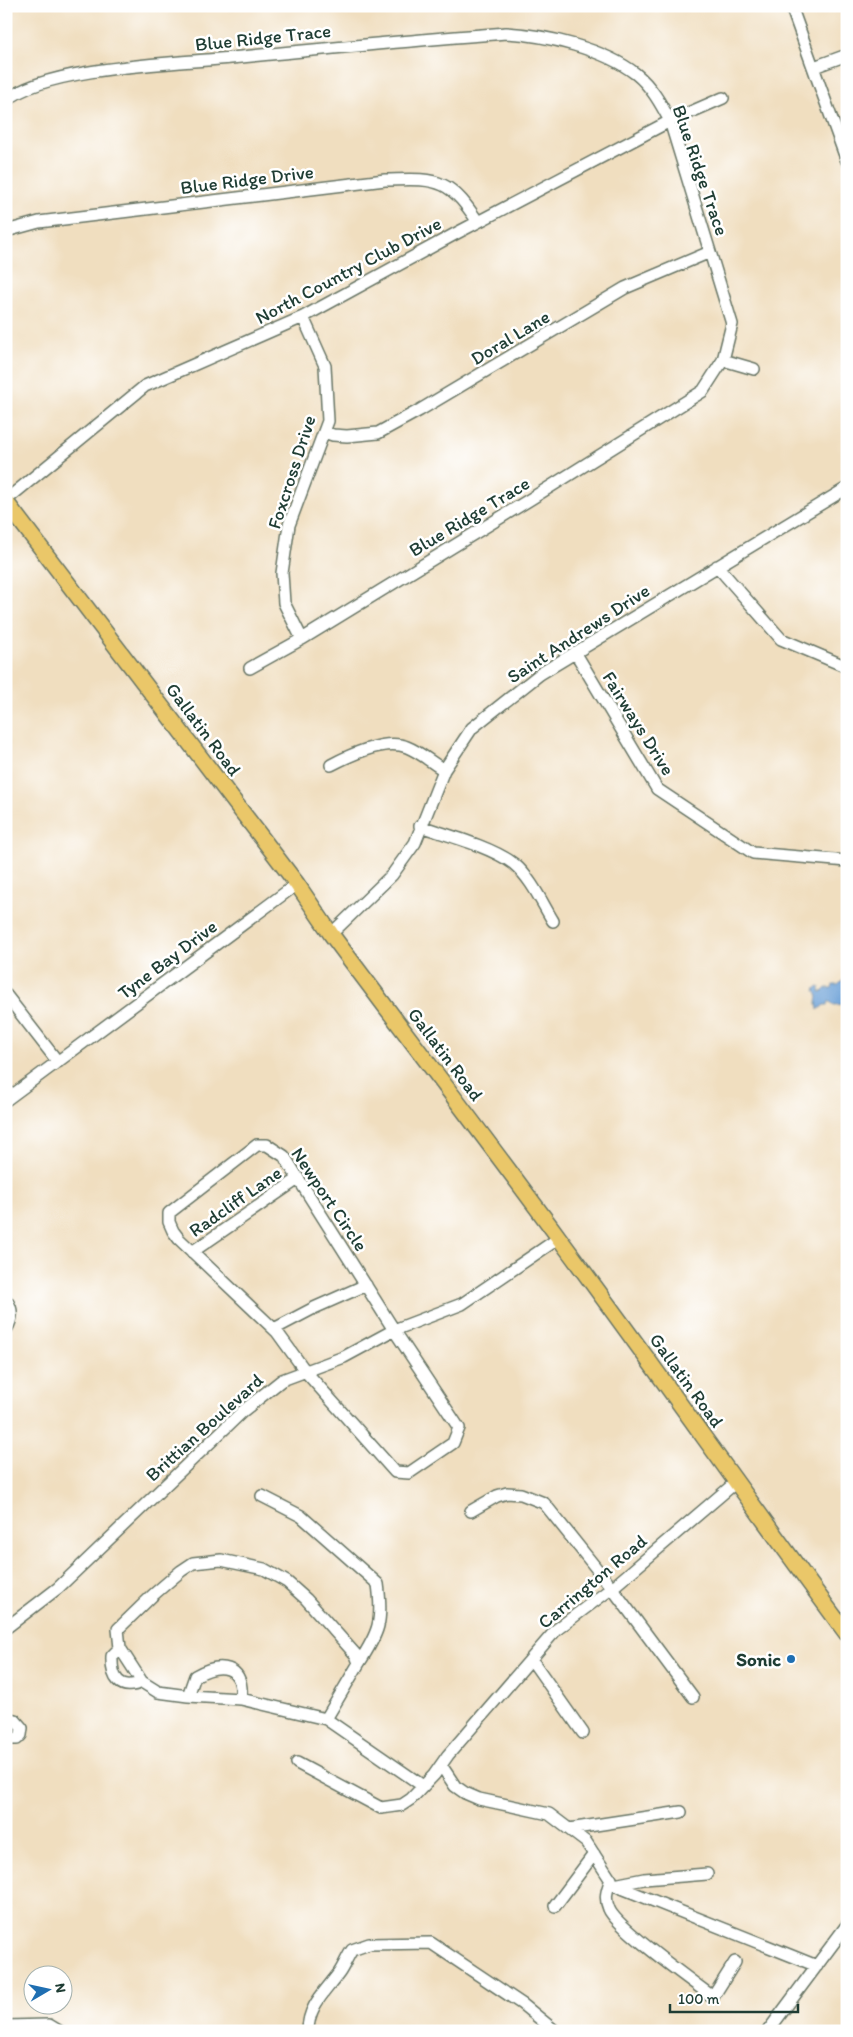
<svg xmlns="http://www.w3.org/2000/svg" width="853" height="2037" viewBox="0 0 853 2037" font-family="Itim,sans-serif">
<style>
.water{fill:#689ed5;stroke:#446e84}
.lines{fill:none;stroke-linecap:round;stroke-linejoin:round}
.minor-casing{stroke:#687565;stroke-width:14}
.major-casing{stroke:#687565;stroke-width:18}
.minor{stroke:#fff;stroke-width:11}
.major{stroke:#eac769;stroke-width:15}
.poi-dot{fill:#1f6fb2;stroke:#fff;stroke-width:2}
.labels{text-anchor:middle;stroke-width:5;stroke-linejoin:round;paint-order:stroke}
.street-label{font-size:19px;fill:#1f3d34;stroke:#fff}
.poi-label{font-size:19px;font-weight:bold;fill:#1f3d34;stroke:#fff;text-anchor:end}
</style>
<rect width="100%" height="100%" fill="#fff"/>
<filter id="ink" filterUnits="userSpaceOnUse"><feTurbulence type="fractalNoise" baseFrequency=".02" numOctaves="2"/><feDisplacementMap in="SourceGraphic" scale="10" xChannelSelector="R" yChannelSelector="G"/><feConvolveMatrix kernelMatrix="1 2 1 2 8 2 1 2 1" color-interpolation-filters="sRGB"/></filter>
<filter id="wash" filterUnits="userSpaceOnUse"><feTurbulence type="fractalNoise" baseFrequency=".0096" numOctaves="4" result="noise"/><feDisplacementMap in="SourceGraphic" scale="20" xChannelSelector="R" yChannelSelector="G"/><feGaussianBlur stdDeviation="1.12" result="paint"/><feColorMatrix in="noise" values="0 0 0 0 0 0 0 0 0 0 0 0 0 0 0 0 0 1.4 0 .05"/><feComposite in="paint" operator="in"/></filter>
<g filter="url(#wash)">
<rect width="100%" height="100%" fill="#f0debf"/>
<path class="water" d="M847,976v28l-13,1 -5,-4 -1,4h-4l-6,5 -1,-8 1,-6 -3,-5 1,-3 4,-1v5h2l4,-4h6l1,-3h5z"/>
</g>
<g filter="url(#ink)">
<g class="lines">
<defs>
<path id="minor" d="M791,6l56,155
M814,67l33,-12
M6,101c37,-34 172,-38 225,-43 91,-9 183,-18 275,-25 40,2 98,16 130,41 15,12 25,30 34,47l62,203 -9,36 -20,31 -174,109 -227,139 -52,29
M6,231l33,-9 346,-42c18,0 41,-3 58,5 15,7 26,24 35,37
M723,360l31,9
M324,432l9,3 14,1 31,-3 42,-23 205,-122 85,-36
M6,500l139,-114 158,-69 152,-83 215,-113 53,-23
M717,566l64,73 66,28
M302,639l-18,-36 -2,-30 7,-48 39,-104 -3,-55 -22,-49
M575,652l82,137 96,64 94,8
M331,765c19,-10 54,-27 76,-18 13,5 25,16 37,23
M420,826c27,9 72,21 94,38 17,14 28,39 39,57
M331,934l61,-59 23,-32 29,-73 28,-42 68,-54 307,-186
M6,995l52,67
M6,1100l291,-216
M257,1145h10l17,11 110,174 65,98 -6,15 -44,30 -14,-1 -89,-100 -29,-40 -98,-93 -6,-8 -4,-9v-9z
M192,1252l106,-73
M6,1300c8,10 6,20 0,30
M274,1329l40,-21 52,-23
M262,1496l39,20 77,68c5,38 1,48 -19,79
M471,1511l26,-15 10,-3 14,1 23,9 68,85 81,109
M6,1628l52,-40 185,-177 39,-31 62,-23 50,-27 68,-26 97,-66
M120,1648l-8,8c-1,21 7,36 30,26
M531,1659l52,74
M188,1696l7,-20c25,-14 49,-12 46,23
M6,1718l9,2 7,8 -1,7 -4,4h-6l-5,-2
M326,1719l33,-56 -3,-8 -50,-56 -19,-17 -23,-13 -43,-9 -28,3 -12,8 -28,24 -35,34 2,19 22,34 16,10 30,4 53,3 85,20 97,67
M297,1763l84,45 21,-3 9,-6 23,-24 14,-20 108,-125 56,-42 123,-105
M441,1765l14,21 10,7 14,6 70,15 37,28 28,43 203,81
M569,1829l112,-17
M611,1879c-4,11 -7,19 -2,30 7,18 84,73 104,88l22,-35
M614,1885l30,-6 63,-5
M555,1906l39,-52
M6,2026l43,-1 10,6
M308,2031c0,-25 17,-39 31,-58 5,-7 8,-16 13,-23l17,-6 62,-1 91,61 33,27
M768,2031l79,-106"/>
<path id="major" d="M6,502l291,382 34,50c76,102 153,202 228,304 97,131 191,265 288,396"/>
</defs>
<use href="#minor" class="minor-casing"/>
<use href="#major" class="major-casing"/>
<use href="#minor" class="minor"/>
<use href="#major" class="major"/>
</g>
</g>
<circle class="poi-dot" cx="791" cy="1659" r="5"/>
<g class="labels">
<g class="street-label">
<text transform="translate(263 37) rotate(-6)" y="7">Blue Ridge Trace</text>
<text transform="translate(701 170) rotate(71)" y="7">Blue Ridge Trace</text>
<text transform="translate(247 179) rotate(-7)" y="7">Blue Ridge Drive</text>
<text transform="translate(348 270) rotate(-28)" y="7">North Country Club Drive</text>
<text transform="translate(510 337) rotate(-31)" y="7">Doral Lane</text>
<text transform="translate(291 472) rotate(-72)" y="7">Foxcross Drive</text>
<text transform="translate(469 516) rotate(-31)" y="7">Blue Ridge Trace</text>
<text transform="translate(578 633) rotate(-33)" y="7">Saint Andrews Drive</text>
<text transform="translate(639 723) rotate(58)" y="7">Fairways Drive</text>
<text transform="translate(204 729) rotate(53)" y="7">Gallatin Road</text>
<text transform="translate(167 959) rotate(-37)" y="7">Tyne Bay Drive</text>
<text transform="translate(446 1054) rotate(53)" y="7">Gallatin Road</text>
<text transform="translate(330 1199) rotate(56)" y="7">Newport Circle</text>
<text transform="translate(235 1201) rotate(-35)" y="7">Radcliff Lane</text>
<text transform="translate(687 1380) rotate(54)" y="7">Gallatin Road</text>
<text transform="translate(204 1427) rotate(-42)" y="7">Brittian Boulevard</text>
<text transform="translate(592 1581) rotate(-40)" y="7">Carrington Road</text>
</g>
<g class="poi-label">
<text x="781" y="1666">Sonic</text>
</g>
</g>
<rect width="853" height="2037" fill="none" stroke="#fff" stroke-width="25"/>
<g transform="translate(48 1990) rotate(81)"><circle r="24" fill="#ffffff" stroke="#a5b1ae"/>
<path d="M0-4L9 19L0 12L-9 19Z" fill="#1f6fb2"/>
<text y="-8" font-size="14" font-weight="bold" text-anchor="middle" fill="#1f3d34">N</text>
</g>
<path d="M670 2004v8h128v-8" fill="none" stroke="#1f3d34" stroke-width="2.5"/>
<text x="678" y="2004" font-size="15" fill="#1f3d34" stroke="#ffffff" stroke-width="4" paint-order="stroke">100 m</text>
</svg>
